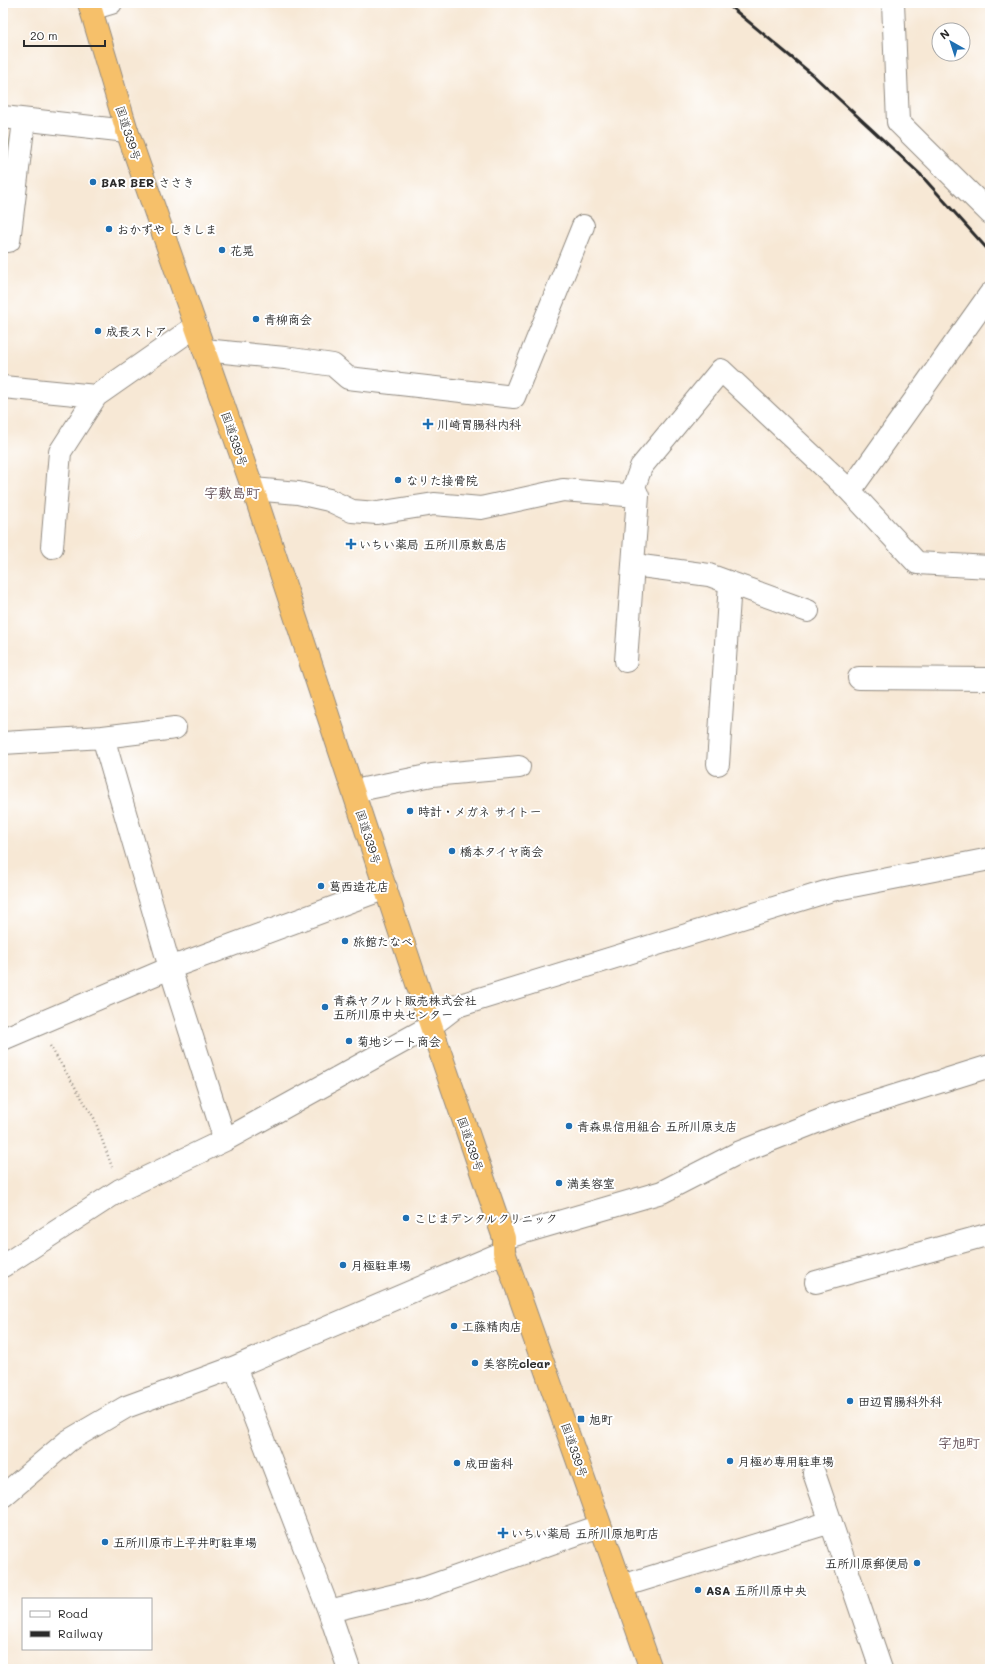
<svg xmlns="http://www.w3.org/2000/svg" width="993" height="1672" font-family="Mali,'Klee One',sans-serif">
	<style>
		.green { fill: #aac369; stroke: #6a774a }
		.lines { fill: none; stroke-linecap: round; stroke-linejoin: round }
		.minor-casing { stroke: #918a80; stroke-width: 24 }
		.highway-casing { stroke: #918a80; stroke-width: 24 }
		.path { stroke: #918a80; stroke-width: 2.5; stroke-dasharray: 1 3; stroke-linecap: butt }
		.minor { stroke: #fff; stroke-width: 22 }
		.highway { stroke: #f6c06b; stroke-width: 22 }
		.rail { stroke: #2b2b2b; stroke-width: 3 }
		.poi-dot { fill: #1f6fb2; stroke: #fff; stroke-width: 1.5 }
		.labels { text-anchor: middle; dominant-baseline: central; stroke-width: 4; stroke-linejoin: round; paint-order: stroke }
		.street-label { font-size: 12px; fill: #2b2b2b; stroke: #fff }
		.poi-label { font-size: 12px; font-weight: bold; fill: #2b2b2b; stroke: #fff; text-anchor: start }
		.quarter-label { font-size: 14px; font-weight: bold; fill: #655058; stroke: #fff }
	</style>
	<rect width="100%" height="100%" fill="#fff"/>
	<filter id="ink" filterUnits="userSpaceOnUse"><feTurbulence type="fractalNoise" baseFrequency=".025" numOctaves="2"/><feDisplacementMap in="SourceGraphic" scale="8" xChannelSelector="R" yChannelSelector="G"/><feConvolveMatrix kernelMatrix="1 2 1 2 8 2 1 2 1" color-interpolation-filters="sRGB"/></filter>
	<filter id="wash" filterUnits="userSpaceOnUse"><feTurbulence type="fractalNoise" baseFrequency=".012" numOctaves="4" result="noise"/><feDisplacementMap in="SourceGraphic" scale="16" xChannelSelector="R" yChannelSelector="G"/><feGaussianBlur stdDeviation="0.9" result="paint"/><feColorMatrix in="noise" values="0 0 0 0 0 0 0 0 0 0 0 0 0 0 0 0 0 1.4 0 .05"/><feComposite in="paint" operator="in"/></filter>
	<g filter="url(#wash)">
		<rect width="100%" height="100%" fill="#f7e8d5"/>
		<path class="green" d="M3 130 10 140 7 173 3 172Z"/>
	</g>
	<g filter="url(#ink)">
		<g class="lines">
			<defs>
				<path id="minor" d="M893 3 898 122 990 213
					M91 9 111 3
					M3 117 127 131
					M3 241H9L24 121
					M204 350 285 358 333 365 348 378 514 397 583 226
					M3 387 96 396
					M253 489 298 493 329 500 352 511 377 513 434 504 481 508 563 490 638 496 634 487 641 467 721 370 850 491 917 563 990 567
					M850 491 990 294
					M52 547 60 452 96 396 196 326
					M634 565 709 575 808 611
					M626 661 638 496
					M859 678 990 679
					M103 737 175 728
					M3 743 103 737 170 968 386 888
					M718 764 730 583
					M354 791 432 775 519 767
					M3 1039 170 968 225 1140
					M504 1238 662 1192 738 1153 834 1115 990 1066
					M3 1266 120 1190 225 1140 431 1026 457 1006 832 890 990 859
					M816 1282 990 1234
					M235 1367 329 1611 349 1669
					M814 1473 881 1669
					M3 1496 68 1441 126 1407 235 1367 504 1252
					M622 1586 831 1522
					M329 1611 425 1588 600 1526"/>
				<path id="highway" d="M89 3 127 131 253 489 431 1026 504 1238V1252L651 1669"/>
			</defs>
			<use href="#minor" class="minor-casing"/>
			<use href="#highway" class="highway-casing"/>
			<path class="path" d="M50 1046 94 1118 112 1167"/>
			<use href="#minor" class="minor"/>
			<use href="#highway" class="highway"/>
			<path class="rail" d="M726 3 814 76 920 174 990 252"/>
		</g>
	</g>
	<g class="poi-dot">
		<circle cx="93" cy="182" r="4"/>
		<circle cx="109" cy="229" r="4"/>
		<circle cx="222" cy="250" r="4"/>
		<circle cx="256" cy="319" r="4"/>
		<circle cx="98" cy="331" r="4"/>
		<path d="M426 418h4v4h4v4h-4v4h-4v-4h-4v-4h4z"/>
		<circle cx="398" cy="480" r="4"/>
		<path d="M349 538h4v4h4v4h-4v4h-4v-4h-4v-4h4z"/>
		<circle cx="410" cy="811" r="4"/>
		<circle cx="452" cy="851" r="4"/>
		<circle cx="321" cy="886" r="4"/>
		<circle cx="345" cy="941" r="4"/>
		<circle cx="325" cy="1007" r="4"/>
		<circle cx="349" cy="1041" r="4"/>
		<circle cx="569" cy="1126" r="4"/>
		<circle cx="559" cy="1183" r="4"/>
		<circle cx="406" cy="1218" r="4"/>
		<circle cx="343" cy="1265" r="4"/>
		<circle cx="454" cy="1326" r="4"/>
		<circle cx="475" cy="1363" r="4"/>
		<circle cx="850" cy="1401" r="4"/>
		<rect x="577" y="1415" width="8" height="8" rx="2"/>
		<circle cx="730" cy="1461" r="4"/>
		<circle cx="457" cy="1463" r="4"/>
		<path d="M501 1527h4v4h4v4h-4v4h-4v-4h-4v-4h4z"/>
		<circle cx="105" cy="1542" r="4"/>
		<circle cx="917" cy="1563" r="4"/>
		<circle cx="698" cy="1590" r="4"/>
	</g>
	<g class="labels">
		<g class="street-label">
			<text transform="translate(129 133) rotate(72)">国道339号</text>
			<text transform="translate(235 439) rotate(71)">国道339号</text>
			<text transform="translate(369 837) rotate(72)">国道339号</text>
			<text transform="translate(471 1144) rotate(71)">国道339号</text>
			<text transform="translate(575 1450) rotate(71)">国道339号</text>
		</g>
		<g class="poi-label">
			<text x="101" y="182">BAR BER ささき</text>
			<text x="117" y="229">おかずや しきしま</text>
			<text x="230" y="250">花晃</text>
			<text x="264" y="319">青柳商会</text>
			<text x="106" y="331">成長ストア</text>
			<text x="437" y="424">川崎胃腸科内科</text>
			<text x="406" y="480">なりた接骨院</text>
			<text x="359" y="544">いちい薬局 五所川原敷島店</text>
			<text x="418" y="811">時計・メガネ サイトー</text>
			<text x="460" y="851">橋本タイヤ商会</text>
			<text x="329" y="886">葛西造花店</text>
			<text x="353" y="941">旅館たなべ</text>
			<text x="333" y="1000">青森ヤクルト販売株式会社<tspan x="333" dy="14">五所川原中央センター</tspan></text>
			<text x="357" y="1041">菊地シート商会</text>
			<text x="577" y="1126">青森県信用組合 五所川原支店</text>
			<text x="567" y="1183">満美容室</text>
			<text x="414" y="1218">こじまデンタルクリニック</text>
			<text x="351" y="1265">月極駐車場</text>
			<text x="462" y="1326">工藤精肉店</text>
			<text x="483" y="1363">美容院clear</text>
			<text x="858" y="1401">田辺胃腸科外科</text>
			<text x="589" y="1419">旭町</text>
			<text x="738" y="1461">月極め専用駐車場</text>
			<text x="465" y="1463">成田歯科</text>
			<text x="511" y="1533">いちい薬局 五所川原旭町店</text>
			<text x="113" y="1542">五所川原市上平井町駐車場</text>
			<text x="909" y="1563" text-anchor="end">五所川原郵便局</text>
			<text x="706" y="1590">ASA 五所川原中央</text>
		</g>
		<g class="quarter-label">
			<text x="232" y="492">字敷島町</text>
			<text x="959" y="1442">字旭町</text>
		</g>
	</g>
	<rect width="993" height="1672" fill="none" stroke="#fff" stroke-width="16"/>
	<rect x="22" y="1598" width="130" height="52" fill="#ffffff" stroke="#aaaaaa"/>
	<rect x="30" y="1611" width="20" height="6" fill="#ffffff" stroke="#aaaaaa"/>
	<text x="58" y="1618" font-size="12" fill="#2b2b2b">Road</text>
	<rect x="30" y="1631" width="20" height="6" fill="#2b2b2b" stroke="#aaaaaa"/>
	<text x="58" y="1638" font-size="12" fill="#2b2b2b">Railway</text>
	<g transform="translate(951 42) rotate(321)"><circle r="19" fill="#ffffff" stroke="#aaaaaa"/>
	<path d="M0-3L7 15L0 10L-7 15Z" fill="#1f6fb2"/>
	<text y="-6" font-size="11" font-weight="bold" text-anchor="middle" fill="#2b2b2b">N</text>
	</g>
	<path d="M24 40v6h81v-6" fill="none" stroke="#2b2b2b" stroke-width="2"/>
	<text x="30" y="40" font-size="12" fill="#2b2b2b" stroke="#ffffff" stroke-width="3" paint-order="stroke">20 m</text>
</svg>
